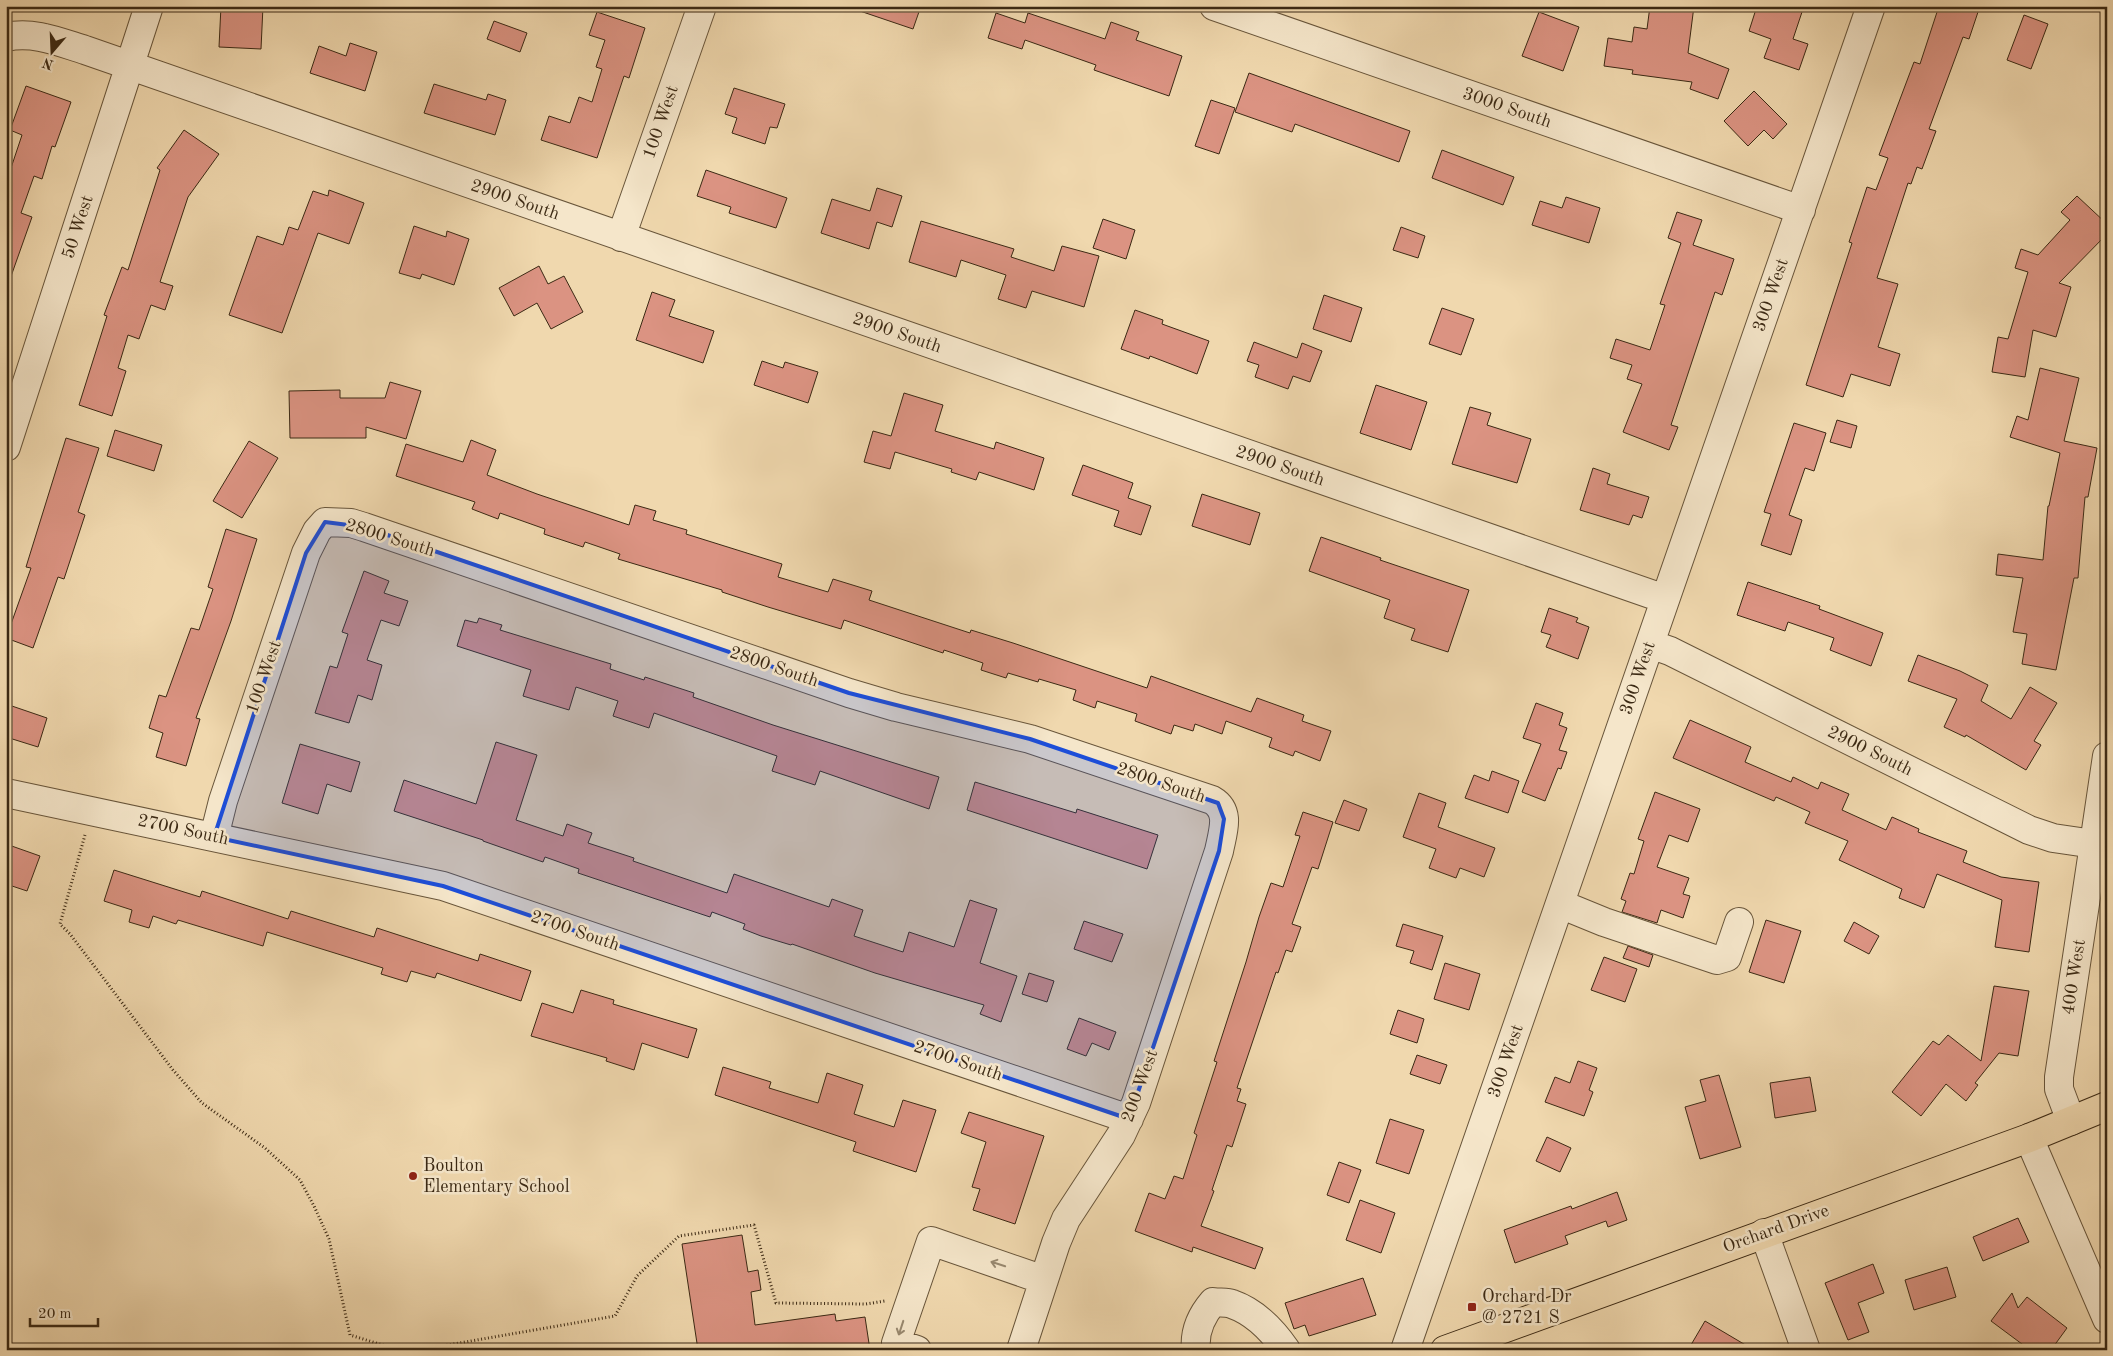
<svg xmlns="http://www.w3.org/2000/svg" width="2113" height="1356" font-family="'Old Standard TT',serif">
	<style>
		.building { fill: #db9382; stroke: #3b2914 }
		.lines { fill: none; stroke-linecap: round; stroke-linejoin: round }
		.minor-casing { stroke: #68553a; stroke-width: 30 }
		.major-casing { stroke: #3b2914; stroke-width: 30 }
		.path { stroke: #3b2914; stroke-width: 3; stroke-dasharray: 1 2.5; stroke-linecap: butt }
		.minor { stroke: #f5e6ca; stroke-width: 28 }
		.major { stroke: #f0d8ae; stroke-width: 28 }
		.oneway { stroke: #98886f }
		.marked { fill: #1d4ed8; fill-opacity: 0.2; stroke: #1d4ed8; stroke-width: 4; stroke-linejoin: round }
		.poi-dot { fill: #8f2418; stroke: #f5e6ca; stroke-width: 2 }
		.labels { text-anchor: middle; dominant-baseline: central; stroke-width: 5; stroke-linejoin: round; paint-order: stroke }
		.street-label { font-size: 18px; fill: #3b2914; stroke: #f5e6ca }
		.poi-label { font-size: 18px; fill: #3b2914; stroke: #f5e6ca; text-anchor: start }
	</style>
	<rect width="100%" height="100%" fill="#f0d8ae"/>
	<filter id="stains"><feTurbulence type="fractalNoise" baseFrequency=".004" numOctaves="4"/><feColorMatrix values="0 0 0 0 .2 0 0 0 0 .09 0 0 0 0 .02 0 0 0 .5 -.17"/></filter>
	<radialGradient id="worn" r=".72"><stop offset=".6" stop-color="#630" stop-opacity="0"/><stop offset="1" stop-color="#630" stop-opacity=".3"/></radialGradient>
	<path class="building" d="M221 6H263L261 49 219 47Z
		M854 6H921L913 29 854 9Z
		M1650 6H1694L1688 53 1729 69 1718 99 1690 89 1692 82 1632 74 1633 70 1604 66 1608 38 1632 42 1634 27 1647 29Z
		M1757 6H1804L1793 39 1808 44 1799 70 1764 58 1771 39 1749 31Z
		M1939 6H1980L1969 39 1963 37 1929 129 1936 131 1922 169 1917 167 1911 184 1908 183 1877 278 1898 284 1878 347 1900 354 1890 386 1851 374 1843 397 1806 385 1852 243 1849 242 1867 187 1876 190 1888 158 1879 155 1914 62 1920 64Z
		M597 12 645 28 629 78 624 76 597 158 541 140 549 116 570 123 579 97 592 102 602 69 596 67 605 40 589 35Z
		M1539 12 1579 27 1563 71 1522 56Z
		M996 13 1025 23 1028 13 1105 39 1111 22 1139 32 1136 40 1182 56 1169 96 1094 70 1096 65 1025 40 1022 49 988 38Z
		M2024 15 2048 24 2031 69 2007 60Z
		M494 21 527 33 520 52 487 39Z
		M350 43 377 52 365 91 310 73 319 46 346 56Z
		M1249 73 1410 131 1399 162 1295 124 1292 132 1235 112Z
		M434 84 486 100 488 94 506 100 495 135 424 113Z
		M26 86 71 102 55 147 52 146 42 179 34 176 21 213 32 217 9 282 6 281V183L22 135 10 130Z
		M734 88 785 104 777 128 770 127 765 144 732 133 737 118 725 114Z
		M1754 91 1787 124 1773 139 1764 130 1748 146 1724 121Z
		M1211 100 1235 108 1219 154 1195 146Z
		M184 130 219 154 188 197 160 282 173 286 165 310 151 305 139 339 128 335 118 368 126 371 112 416 79 405 107 316 104 315 122 267 128 270 160 170 157 168Z
		M1442 150 1514 177 1503 205 1432 178Z
		M706 170 787 198 776 228 729 213 731 207 697 196Z
		M877 188 902 196 892 227 877 222 869 249 821 233 832 199 870 211Z
		M329 190 364 203 349 244 318 233 282 333 229 315 257 236 283 245 289 227 298 230 313 191 328 196Z
		M2077 196 2107 224V234L2059 283 2071 287 2056 337 2033 330 2025 377 1992 372 1998 337 2008 339 2028 272 2015 268 2021 249 2038 255 2070 220 2061 212Z
		M1566 197 1600 208 1589 243 1532 225 1540 201 1562 208Z
		M1677 212 1702 220 1693 245 1734 259 1722 295 1715 292 1671 425 1678 427 1669 450 1623 432 1642 384 1627 379 1632 365 1610 358 1616 339 1650 350 1665 305 1660 304 1681 243 1668 238Z
		M1103 219 1135 230 1126 259 1093 248Z
		M921 221 1014 249 1011 257 1054 271 1062 246 1099 256 1084 307 1032 291 1026 308 998 299 1006 275 961 260 956 277 909 262Z
		M414 226 446 237 447 231 469 239 454 285 422 274 420 279 399 273Z
		M1401 227 1425 236 1418 258 1393 250Z
		M539 266 548 284 564 276 583 312 551 329 537 303 514 316 499 288Z
		M652 292 675 300 669 316 714 331 703 363 636 340Z
		M1324 295 1362 308 1351 342 1313 329Z
		M1442 308 1474 319 1461 355 1429 344Z
		M1135 310 1163 320 1162 324 1209 341 1197 374 1150 356 1149 359 1121 349Z
		M1254 342 1297 358 1302 343 1322 351 1310 382 1293 376 1288 389 1255 377 1259 365 1247 361Z
		M762 361 783 368 785 362 818 372 808 403 754 385Z
		M2040 368 2079 378 2064 441 2097 448 2088 497H2085L2078 578H2074L2056 670 2022 664 2027 634 2013 632 2023 578 1996 575 1998 554 2043 560 2048 506H2049L2060 453 2010 437 2017 416 2028 420Z
		M390 382 421 391 406 439 366 427V438H290L289 391 340 390V398H385Z
		M1376 385 1427 402 1411 450 1360 433Z
		M904 393 943 405 935 431 994 449 996 442 1044 458 1034 490 979 472 976 480 951 472 952 469 895 452 890 469 864 462 873 431 891 436Z
		M1470 407 1491 413 1487 425 1531 439 1517 483 1452 464Z
		M1837 420 1857 426 1851 448 1830 442Z
		M1794 423 1826 433 1814 471 1805 468 1789 515 1802 520 1791 555 1761 545 1771 514 1764 512Z
		M115 430 162 445 154 471 107 456Z
		M66 438 99 448 78 512 85 515 64 579 58 577 33 648 6 638 31 568 26 567Z
		M471 440 496 450 487 475 537 494 629 525 635 505 656 511 653 520 687 530 686 534 782 564 778 577 828 592 833 579 872 591 869 600 970 633 971 630 1013 643 1147 688 1151 676 1251 712 1257 698 1304 715 1302 721 1331 731 1320 761 1295 751 1293 756 1269 747 1272 738 1226 721 1222 734 1195 724 1193 731 1174 725 1171 734 1135 721 1137 714 1097 701 1095 708 1073 700 1076 690 1039 679 1038 682 1008 673 1006 678 981 670 983 663 944 650 943 653 844 620 841 629 768 607 722 592V590L618 559 620 554 585 542 583 547 544 534 545 529 500 513 498 519 472 509 475 502 396 476 406 444 463 462Z
		M249 441 278 458 242 518 213 501Z
		M1083 465 1133 483 1128 498 1151 506 1141 535 1114 526 1119 511 1072 495Z
		M1593 468 1610 474 1607 484 1649 497 1642 518 1633 515 1629 525 1580 510Z
		M1202 494 1260 513 1250 545 1192 526Z
		M226 529 257 539 231 621 196 718 200 719 186 766 156 757 163 733 149 728 159 695 166 697 191 628 199 630 213 589 208 587Z
		M1321 537 1381 558 1380 560 1469 590 1448 652 1411 640 1415 629 1384 618 1390 600 1309 571Z
		M364 571 389 581 384 593 408 601 399 626 381 620 367 660 382 665 372 700 358 695 349 723 315 713 330 666 337 668 348 634 342 632Z
		M1748 582 1820 606 1819 609 1883 633 1871 666 1830 650 1834 638 1788 622 1785 631 1737 615Z
		M1549 608 1578 618 1576 622 1589 627 1578 659 1546 647 1551 635 1541 632Z
		M479 618 502 625 500 630 611 664 610 669 644 680 645 677 694 693 693 697 773 725 939 777 929 809 820 771 815 785 772 771 777 756 654 713 649 728 613 716 618 701 576 687 569 710 523 696 531 670 457 646 465 620 477 623Z
		M1918 655 1960 671 1988 685 1981 701 2011 719 2030 687 2057 703 2034 741 2041 745 2026 770 1966 735 1965 737 1944 727 1957 699 1908 681Z
		M1536 703 1563 713 1559 725 1567 728 1559 750 1567 752 1561 769 1558 768 1545 801 1522 792 1541 744 1523 738Z
		M6 704 47 718 38 747 6 737Z
		M1690 720 1751 747 1745 762 1791 782 1793 777 1818 789 1821 782 1849 794 1842 810 1886 830 1892 817 1919 829 1918 832 1967 851 1963 862 2001 877 2039 882 2029 952 1995 947 2002 900 1937 874 1924 908 1899 898 1902 889 1839 860 1848 841 1805 823 1810 812 1776 797 1774 801 1673 758Z
		M496 742 537 755 516 820 563 836 567 824 592 833 588 843 634 858 633 861 727 893 734 874 829 907 832 899 863 910 854 936 903 952 909 932 954 947 970 900 997 909 980 963 1017 976 1001 1022 980 1014 984 1005 875 973 792 944 791 945 761 936 743 929 745 924 712 912 710 917 578 873 579 869 545 857 543 862 483 841V840L394 811 404 780 476 804Z
		M300 744 360 762 351 792 327 784 318 814 282 803Z
		M1492 771 1519 781 1508 813 1465 798 1474 775 1489 781Z
		M975 782 1076 813 1077 809 1158 835 1147 869 967 810Z
		M1655 792 1700 809 1688 842 1669 835 1657 867 1689 878 1683 894 1690 896 1683 918 1661 910 1657 923 1622 912 1626 901 1621 899 1630 873 1634 874 1644 841 1638 839Z
		M1419 793 1446 803 1438 827 1495 848 1484 877 1460 868 1456 878 1429 868 1436 849 1403 837Z
		M1344 800 1367 809 1359 831 1335 823Z
		M1303 812 1333 822 1318 869 1312 867 1292 924 1301 927 1292 952 1286 950 1278 973 1276 972 1237 1088 1241 1089 1237 1101 1246 1104 1232 1147 1227 1145 1212 1190 1214 1191 1201 1226 1263 1248 1255 1269 1193 1247 1192 1252 1135 1231 1149 1193 1165 1199 1174 1176 1183 1179 1197 1135 1194 1133 1217 1062 1214 1061 1246 962 1259 917 1271 883 1283 887 1300 836 1295 835Z
		M6 844 40 856 27 891 6 884Z
		M114 870 200 897 202 891 288 919 291 911 374 937 377 928 478 961 480 954 531 971 521 1001 437 973 435 978 411 971 407 982 381 974 383 968 267 932 263 946 178 920 176 924 153 916 149 928 129 922 132 910 104 901Z
		M1766 920 1801 931 1784 983 1749 972Z
		M1084 921 1123 934 1112 962 1074 949Z
		M1854 922 1879 936 1869 954 1844 941Z
		M1403 924 1443 936 1432 970 1410 963 1414 951 1396 946Z
		M1628 946 1653 955 1649 967 1623 958Z
		M1604 957 1637 969 1625 1002 1591 990Z
		M1445 963 1480 974 1469 1010 1434 999Z
		M1029 973 1054 981 1047 1002 1022 994Z
		M1994 986 2029 991 2018 1056 1999 1053 1975 1083 1978 1085 1966 1101 1946 1084 1921 1116 1892 1092 1933 1041 1939 1045 1948 1035 1981 1061Z
		M581 990 614 1000 613 1004 697 1029 688 1058 642 1043 634 1070 606 1061 607 1058 531 1036 542 1003 573 1013Z
		M1398 1010 1424 1019 1417 1043 1390 1034Z
		M1079 1018 1116 1032 1109 1050 1092 1043 1086 1056 1067 1049Z
		M1417 1055 1447 1065 1440 1084 1410 1074Z
		M1578 1061 1597 1068 1589 1090 1593 1092 1584 1116 1545 1102 1555 1077 1570 1083Z
		M723 1067 771 1082 769 1088 818 1103 827 1073 863 1085 854 1114 894 1127 903 1100 936 1110 916 1172 853 1151 856 1142 715 1095Z
		M1719 1075 1741 1147 1700 1159 1685 1107 1706 1101 1700 1080Z
		M1810 1077 1816 1111 1775 1118 1770 1083Z
		M969 1112 1044 1136 1015 1224 973 1210 980 1189 972 1187 986 1142 961 1133Z
		M1390 1119 1424 1130 1409 1174 1376 1163Z
		M1547 1137 1571 1148 1560 1172 1536 1161Z
		M1339 1162 1361 1170 1349 1203 1327 1195Z
		M1617 1192 1627 1220 1608 1227 1606 1221 1565 1236 1568 1244 1515 1263 1504 1230 1571 1206 1572 1209Z
		M1360 1200 1395 1213 1381 1253 1346 1240Z
		M2018 1218 2029 1242 1983 1261 1973 1237Z
		M742 1235 748 1272 758 1270 761 1290 751 1292 755 1325 835 1314 836 1321 865 1317 870 1350H698L682 1244Z
		M1873 1264 1884 1293 1858 1303 1869 1332 1848 1340 1825 1283Z
		M1947 1267 1956 1297 1914 1310 1905 1280Z
		M1363 1278 1376 1315 1309 1336 1305 1325 1294 1329 1285 1303Z
		M2012 1293 2018 1308 2027 1297 2067 1328 2051 1350H2030L1991 1321Z
		M1705 1321 1754 1350H1688Z"/>
	<g class="lines">
		<defs>
			<path id="minor" d="M1214 6 1801 210
				M6 37C34 31 59 42 85 50L1665 599
				M621 237 702 6
				M6 447 149 6
				M1650 644 1670 651 2029 830 2053 838 2094 844 2107 756
				M6 793 443 886 1129 1119
				M214 837 223 801 306 553 317 531 325 522 351 523 364 527 849 693 896 707 1030 739 1212 800C1231 811 1223 831 1219 851L1136 1103 1121 1135 1066 1219 1056 1243 1021 1350
				M1560 904 1604 922 1717 960 1727 957 1739 922
				M2071 1121 2059 1089V1077L2094 844 2107 839
				M2029 1138 2107 1319
				M1764 1233 1806 1350
				M917 1350 896 1343 931 1241 1044 1280
				M1196 1350C1194 1332 1201 1316 1213 1302 1219 1303 1227 1302 1232 1304 1255 1312 1273 1331 1286 1350
				M1405 1350 1871 6"/>
			<path id="major" d="M1445 1350 2029 1138 2107 1106"/>
		</defs>
		<use href="#minor" class="minor-casing"/>
		<use href="#major" class="major-casing"/>
		<path class="path" d="M85 835 60 924 70 934 173 1070 202 1103 265 1148 300 1180 314 1206 329 1239 350 1335 399 1350
			M419 1350 615 1316 637 1276 679 1236 754 1225 776 1303 866 1304 885 1301"/>
		<use href="#minor" class="minor"/>
		<use href="#major" class="major"/>
	</g>
	<defs><path id="oneway-shaft" d="M-6 0H5M1.5-3L5.5 0L1.5 3" fill="none" stroke-width="1.6" stroke-linecap="round" stroke-linejoin="round" transform="scale(1.25)"/></defs>
	<g class="oneway">
		<use href="#oneway-shaft" transform="translate(998 1264) rotate(-162)"/>
		<use href="#oneway-shaft" transform="translate(901 1328) rotate(108)"/>
	</g>
	<path class="marked" d="M325 522 364 527 849 693 1030 739 1218 803 1224 819 1219 851 1129 1119 443 886 214 837 306 553Z"/>
	<g class="poi-dot">
		<circle cx="413" cy="1176" r="5"/>
		<rect x="1467" y="1302" width="10" height="10" rx="2.5"/>
	</g>
	<g class="labels">
		<g class="street-label">
			<text transform="translate(1507 108) rotate(19)">3000 South</text>
			<text transform="translate(661 122) rotate(-71)">100 West</text>
			<text transform="translate(515 200) rotate(19)">2900 South</text>
			<text transform="translate(78 227) rotate(-72)">50 West</text>
			<text transform="translate(1771 295) rotate(-71)">300 West</text>
			<text transform="translate(897 333) rotate(19)">2900 South</text>
			<text transform="translate(1280 466) rotate(19)">2900 South</text>
			<text transform="translate(390 538) rotate(17)">2800 South</text>
			<text transform="translate(774 667) rotate(19)">2800 South</text>
			<text transform="translate(264 677) rotate(-71)">100 West</text>
			<text transform="translate(1638 678) rotate(-71)">300 West</text>
			<text transform="translate(1870 751) rotate(26)">2900 South</text>
			<text transform="translate(1161 783) rotate(19)">2800 South</text>
			<text transform="translate(183 830) rotate(12)">2700 South</text>
			<text transform="translate(575 931) rotate(19)">2700 South</text>
			<text transform="translate(2074 977) rotate(-81)">400 West</text>
			<text transform="translate(958 1061) rotate(19)">2700 South</text>
			<text transform="translate(1506 1061) rotate(-71)">300 West</text>
			<text transform="translate(1140 1086) rotate(-70)">200 West</text>
			<text transform="translate(1776 1229) rotate(-20)">Orchard Drive</text>
		</g>
		<g class="poi-label">
			<text x="423" y="1166">Boulton<tspan x="423" dy="21">Elementary School</tspan></text>
			<text x="1482" y="1297">Orchard Dr<tspan x="1482" dy="21">@ 2721 S</tspan></text>
		</g>
	</g>
	<rect width="2113" height="1356" fill="none" stroke="#f0d8ae" stroke-width="25"/>
	<rect x="8" y="8" width="2098" height="1341" fill="none" stroke="#3b2914" stroke-width="2.5"/>
	<rect x="12" y="12" width="2088" height="1331" fill="none" stroke="#3b2914"/>
	<g transform="translate(52 52) rotate(199)" stroke="#f5e6ca" stroke-width="4" paint-order="stroke">
	<path d="M0-4L9 19L0 12L-9 19Z" fill="#3b2914"/>
	<text y="-8" font-size="14" font-weight="bold" text-anchor="middle" fill="#3b2914">N</text>
	</g>
	<path d="M30 1318v8h68v-8" fill="none" stroke="#3b2914" stroke-width="2.5"/>
	<text x="38" y="1318" font-size="15" fill="#3b2914" stroke="#f5e6ca" stroke-width="4" paint-order="stroke">20 m</text>
	<rect width="100%" height="100%" filter="url(#stains)"/>
	<rect width="100%" height="100%" fill="url(#worn)"/>
</svg>
